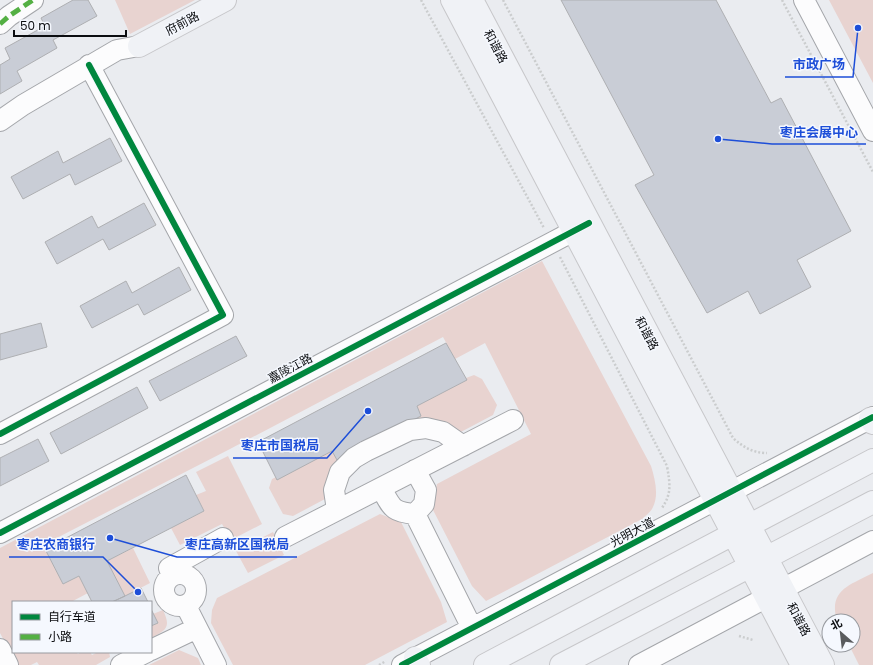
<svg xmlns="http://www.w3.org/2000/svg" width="873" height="665" font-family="Poppins,'Noto Sans SC',sans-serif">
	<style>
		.green { fill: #e8d3d0 }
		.building { fill: #c9cdd6; stroke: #aeafb2 }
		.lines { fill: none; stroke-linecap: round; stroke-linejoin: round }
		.minor-casing { stroke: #a4a6aa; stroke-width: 22 }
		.major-casing { stroke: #c7c7ca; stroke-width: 24 }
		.path { stroke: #cbcdce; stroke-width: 2.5; stroke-dasharray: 2 2; stroke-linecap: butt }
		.minor { stroke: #fcfcfd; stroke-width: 20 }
		.major { stroke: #f0f2f6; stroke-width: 22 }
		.quiet { stroke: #54b044; stroke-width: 5; stroke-dasharray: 10 5; stroke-linecap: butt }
		.cycleway-casing { stroke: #f5f8fe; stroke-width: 8 }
		.cycleway { stroke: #00873e; stroke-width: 6 }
		.labels { text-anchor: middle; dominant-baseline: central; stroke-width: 3; stroke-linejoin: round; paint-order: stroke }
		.street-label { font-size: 12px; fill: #0b0d10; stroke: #f5f8fe }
		.leader { fill: none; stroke: #1d4ed8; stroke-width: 1.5 }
		.callout-dot { fill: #1d4ed8; stroke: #f5f8fe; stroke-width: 1.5 }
		.callout-label { font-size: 13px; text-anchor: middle; font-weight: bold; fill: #1d4ed8; stroke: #f5f8fe; stroke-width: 3; stroke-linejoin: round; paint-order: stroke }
	</style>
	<rect width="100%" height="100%" fill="#eaecf0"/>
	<path class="green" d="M115 0H195L130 34Z
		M829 0H873V83Z
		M542 261 651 466C655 479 659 495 653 507 651 512 645 516 642 519L486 601 472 586 431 506 437 484 531 434 485 343 455 359 443 337 230 449 43 545 63 584 79 576 88 593 71 602H13V652H76L78 654 81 652H90L92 655 98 652H109L110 657 96 665H39L37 662 31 665H17L0 633V548Z
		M474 375 482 379 497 405 493 415 459 433 410 421 421 416 417 406 466 380V378Z
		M332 451 346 455 325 499 293 516 283 514 269 488 272 479Z
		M228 456 262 524 231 540 222 524 180 545 171 528 204 511 196 495 206 491 196 472Z
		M380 514 401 522 441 602 447 622 365 665H233L211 623 212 610 217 598Z
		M273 532 284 555 248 573 236 551Z
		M133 548 150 583 125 596 107 561Z
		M873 573V665H859L849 645H853V621H837C828 590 850 585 873 573Z
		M163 610C171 627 167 630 151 638V626L158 623 153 614Z
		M179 650 198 658 201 665H149Z"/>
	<path class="building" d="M73 0H88L97 16 53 40 57 48 17 71 22 81 0 94V65L10 59 5 48 45 26 41 18Z
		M561 0H716L771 103 781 98 851 231 797 260 811 287 760 314 748 291 707 313 635 185 654 175Z
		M110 138 122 161 75 185 70 174 23 199 11 177 58 151 63 163Z
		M144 203 156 225 109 250 103 239 57 264 45 242 92 216 98 228Z
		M179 267 191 290 144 315 138 304 92 328 80 306 126 281 132 293Z
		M41 323 47 347 0 360V334Z
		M236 336 247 356 160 401 149 381Z
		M446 343 467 380 417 406 421 416 346 455 337 460 332 451 277 480 258 442Z
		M137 387 148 408 61 454 50 433Z
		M38 439 49 461 0 486V458Z
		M186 475 204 511 107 561 125 596 112 602H92L79 576 63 584 45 549Z
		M141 588 148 602H112L125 596Z
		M151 609 158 623 151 626Z"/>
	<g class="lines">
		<defs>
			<path id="minor" d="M804 0 873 131
				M0 24 9 16 33 0
				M0 121 23 105 117 50 139 46
				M0 434 223 315 89 65
				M381 488C392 507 391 512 415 514
				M337 510 334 490 340 472 354 458 366 451 410 430 426 428 443 432 463 446
				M415 514 472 628
				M415 514 424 504 426 490 415 470
				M0 533 587 224
				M285 537 513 420
				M164 590a16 16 0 1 1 32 0a16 16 0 1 1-32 0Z
				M172 576 169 568 223 538
				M186 606 216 665
				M0 649 8 665
				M151 650 197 628
				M121 665 147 652
				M402 665 873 417
				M639 665 873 541"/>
			<path id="major" d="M452 0 802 665
				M472 0 823 665
				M139 46 225 0
				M870 419 873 423
				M415 658 419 665
				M485 665 873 460
				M561 665 873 502"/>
		</defs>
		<use href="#minor" class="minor-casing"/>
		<use href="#major" class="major-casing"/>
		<path class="path" d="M421 0 544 228
			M503 0 733 438C743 447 753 453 767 453
			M782 0 873 172
			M560 257 667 466C670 484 672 493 662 508
			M739 636 753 640
			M379 665 386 661"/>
		<use href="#minor" class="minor"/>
		<use href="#major" class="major"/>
		<path class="quiet" d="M0 24 9 16 33 0"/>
		<defs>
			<path id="cycleway" d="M0 434 223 315 89 65
				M0 533 589 223
				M402 665 873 417"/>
		</defs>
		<use href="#cycleway" class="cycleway-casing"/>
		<use href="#cycleway" class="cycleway"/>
	</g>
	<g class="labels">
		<g class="street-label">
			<text transform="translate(182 23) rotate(-28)">府前路</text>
			<text transform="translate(496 46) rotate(62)">和谐路</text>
			<text transform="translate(647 333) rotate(62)">和谐路</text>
			<text transform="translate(290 368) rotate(-28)">嘉陵江路</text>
			<text transform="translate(632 532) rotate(-28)">光明大道</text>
			<text transform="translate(799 619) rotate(62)">和谐路</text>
		</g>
	</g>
	<path class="leader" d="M858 28L853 77H785M718 139L772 144H866M368 411L327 458H233M138 592L103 557H9M110 538L177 557H297"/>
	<g class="callout-dot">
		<circle cx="858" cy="28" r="4"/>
		<circle cx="718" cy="139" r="4"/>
		<circle cx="368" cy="411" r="4"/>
		<circle cx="138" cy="592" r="4"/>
		<circle cx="110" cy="538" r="4"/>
	</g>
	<g class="callout-label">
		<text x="819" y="69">市政广场</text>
		<text x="819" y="137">枣庄会展中心</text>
		<text x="280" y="450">枣庄市国税局</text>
		<text x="56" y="549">枣庄农商银行</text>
		<text x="237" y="549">枣庄高新区国税局</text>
	</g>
	<rect x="12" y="601" width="140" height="52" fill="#f5f8fe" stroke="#979a9f"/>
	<rect x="20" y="614" width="20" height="6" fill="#00873e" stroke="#979a9f"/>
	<text x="48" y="621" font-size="12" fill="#0b0d10">自行车道</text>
	<rect x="20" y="634" width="20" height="6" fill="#54b044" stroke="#979a9f"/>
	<text x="48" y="641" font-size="12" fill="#0b0d10">小路</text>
	<g transform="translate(841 633) rotate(332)"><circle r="19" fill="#f5f8fe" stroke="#979a9f"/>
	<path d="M0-3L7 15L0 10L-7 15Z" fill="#595b5e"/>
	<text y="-6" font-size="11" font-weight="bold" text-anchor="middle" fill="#0b0d10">北</text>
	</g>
	<path d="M14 30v6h112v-6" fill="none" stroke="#0b0d10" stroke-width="2"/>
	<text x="20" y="30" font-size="12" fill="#0b0d10" stroke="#f5f8fe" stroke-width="3" paint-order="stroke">50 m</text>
</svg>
